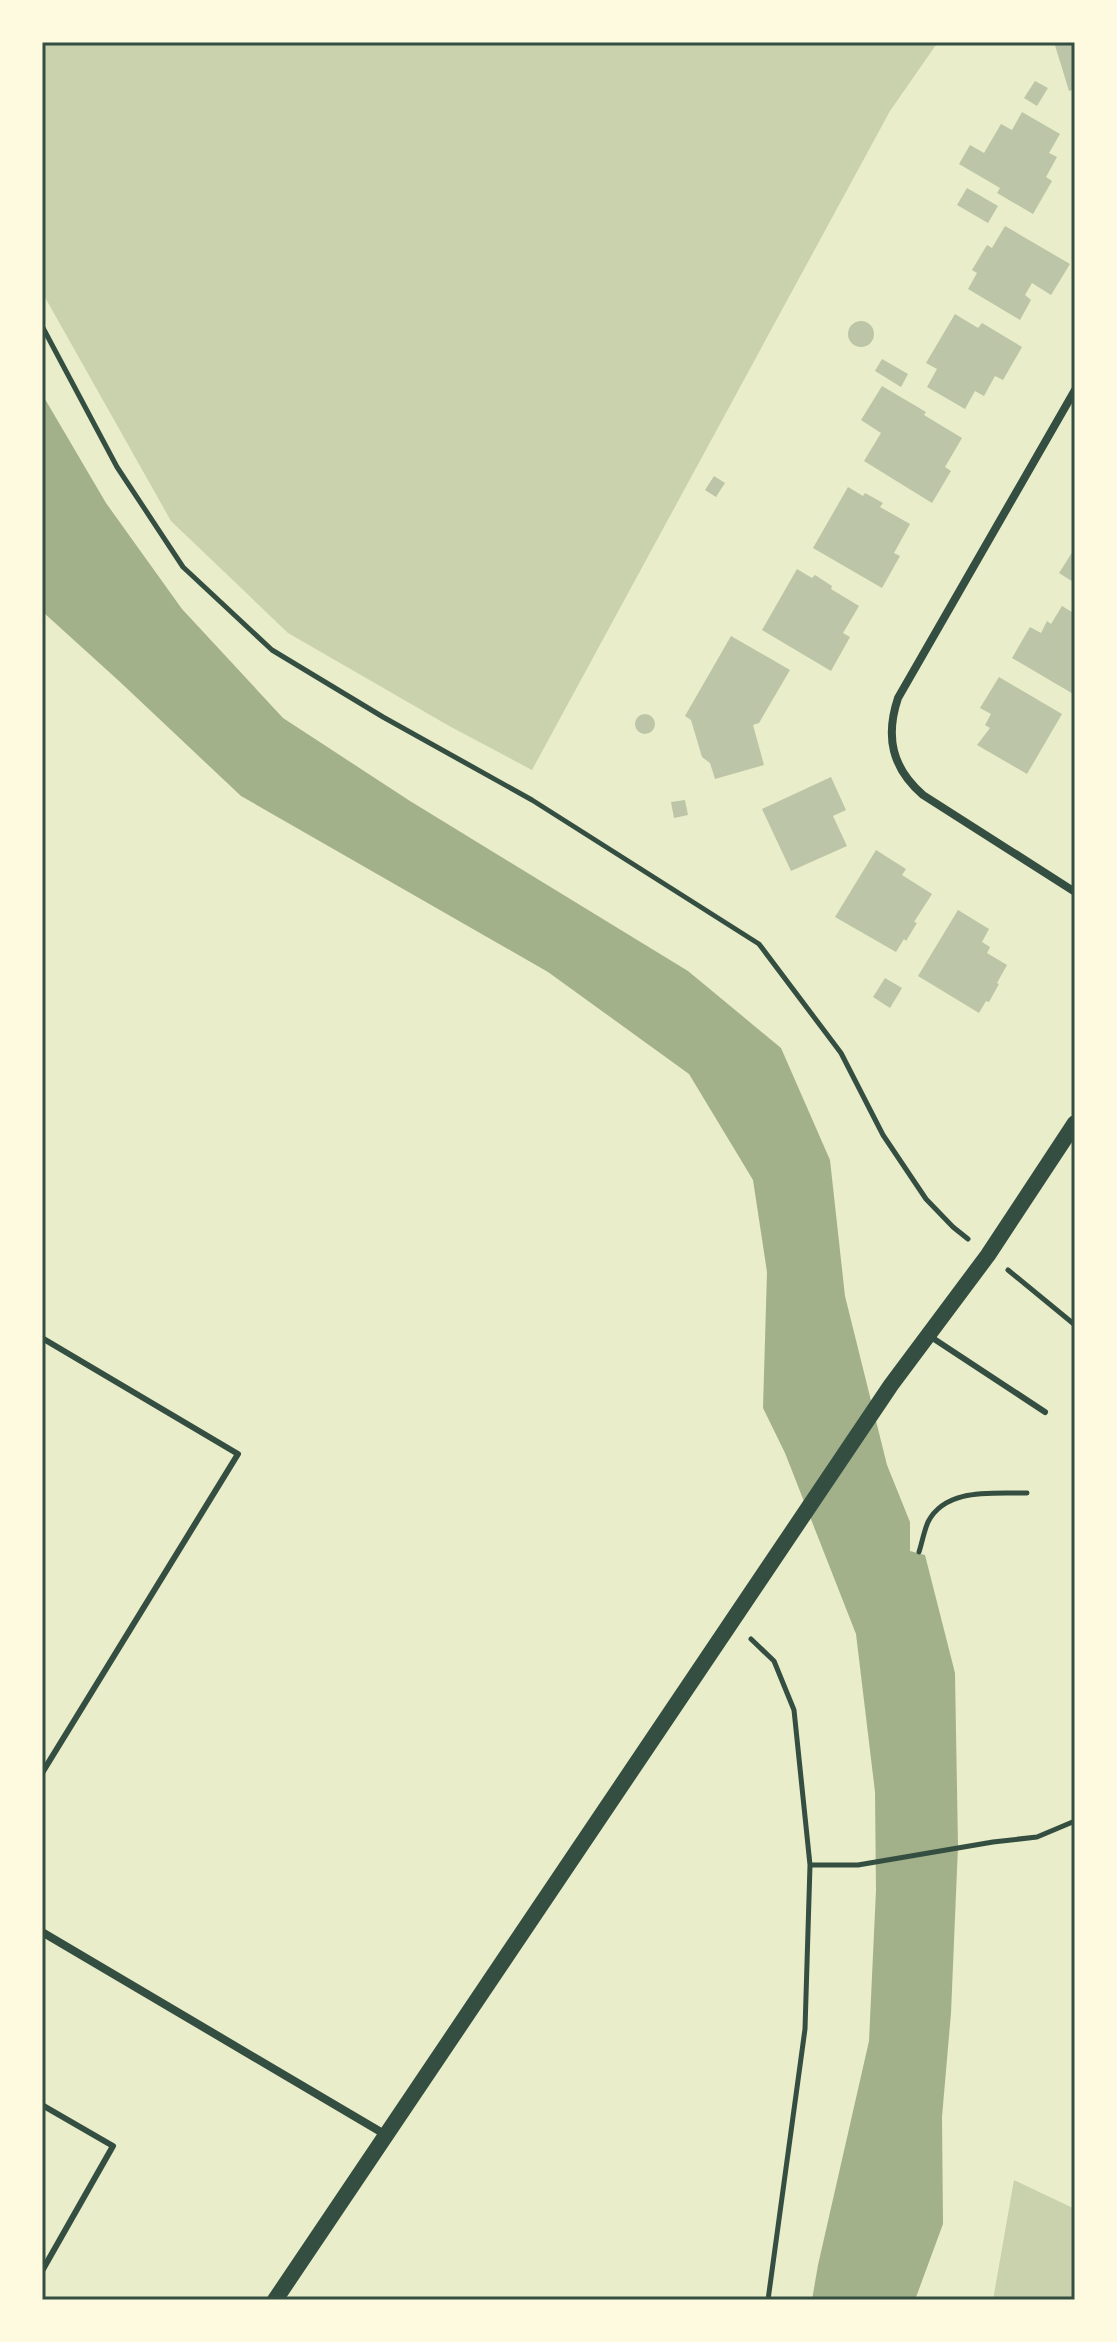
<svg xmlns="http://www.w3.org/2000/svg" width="1117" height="2342" font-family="Overpass,sans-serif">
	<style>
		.green { fill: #cad2ad }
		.water { fill: #a3b18a }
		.building { fill: #bcc5a7 }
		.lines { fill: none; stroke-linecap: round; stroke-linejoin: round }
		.path { stroke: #344e41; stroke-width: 5 }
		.service { stroke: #344e41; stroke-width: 6 }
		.minor { stroke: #344e41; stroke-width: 8 }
		.secondary { stroke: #344e41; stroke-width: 16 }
		.neatline { fill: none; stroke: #344e41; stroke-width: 3 }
	</style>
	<rect width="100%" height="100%" fill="#e9edc9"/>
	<path class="green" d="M42 42H938L890 111 532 770 451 727 288 633 171 521 42 292Z
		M1014 2180 1075 2209V2300H993Z"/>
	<path class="water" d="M42 394 106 503 182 609 283 718 410 801 688 971 781 1048 830 1160 845 1296 887 1465 910 1522V1551L925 1555 955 1673 958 1846 951 2013 942 2117 943 2224 915 2300H812L818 2265 869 2041 876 1890 875 1792 856 1634 785 1453 763 1408 767 1272 753 1180 689 1074 548 972 241 796 119 681 44 613 42 609Z"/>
	<path class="building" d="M1054 42H1075V89L1069 91Z
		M1035 81 1048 88 1037 106 1024 98Z
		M1022 112 1060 134 1049 153 1057 157 1046 177 1052 181 1033 214 997 193 1000 188 959 164 970 145 984 153 1001 124 1012 130Z
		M967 188 998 206 988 223 957 205Z
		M1005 226 1070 264 1051 295 1032 283 1025 295 1031 300 1020 320 968 289 977 273 972 270 987 245 992 248Z
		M955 314 978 328 982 323 1022 347 1003 380 995 376 984 396 975 391 965 409 927 387 937 369 926 363Z
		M848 334a13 13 0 1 1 26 0a13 13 0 1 1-26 0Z
		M882 359 908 374 901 387 875 371Z
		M882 386 926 412 924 415 962 438 945 467 951 471 932 503 864 461 881 433 861 420Z
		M714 476 725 483 716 497 705 490Z
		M848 487 863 496 865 493 883 503 880 507 910 524 894 553 900 556 882 588 813 548Z
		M1075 548V583L1059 573Z
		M797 569 812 578 815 575 832 586 831 589 859 606 843 633 850 637 831 671 762 630Z
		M1062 606 1075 614V695L1012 658 1030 627 1041 633 1047 621 1051 624Z
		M731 636 790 670 759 723 753 725 764 765 715 779 710 763 702 757 691 720 685 716Z
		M999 677 1062 714 1027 774 977 745 990 728 985 725 991 714 980 708Z
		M635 724a10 10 0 1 1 20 0a10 10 0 1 1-20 0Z
		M831 777 846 810 833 816 847 846 791 871 762 809Z
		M685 800 688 815 674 818 671 802Z
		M876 850 906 869 902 875 932 894 914 922 917 923 906 941 904 939 896 952 835 917Z
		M958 910 989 929 982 942 990 947 987 953 1007 965 997 983 999 984 989 1002 986 1001 979 1013 918 976Z
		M885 978 902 988 890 1008 873 997Z"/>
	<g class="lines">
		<path class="path" d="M42 326 117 467 183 567 272 650 383 717 532 800 759 944 841 1053 883 1135 926 1199 953 1227 968 1239
			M1008 1270 1075 1325
			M919 1552C922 1543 924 1531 928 1522 946 1487 994 1494 1027 1493
			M751 1639 774 1661 794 1710 810 1865 805 2029 768 2300
			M810 1865H858L993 1842 1037 1837 1075 1821"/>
		<path class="service" d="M931 1337 1045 1412
			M42 1338 238 1454 42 1773
			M42 2105 113 2146 42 2271"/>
		<path class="minor" d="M1075 390 898 698C885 737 892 768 923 795L1075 892
			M42 1932 386 2135"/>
		<path class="secondary" d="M275 2300 891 1385 988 1255 1075 1123"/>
	</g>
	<rect width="1117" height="2342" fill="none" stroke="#fefae0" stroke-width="88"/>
	<rect x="44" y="44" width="1029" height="2254" class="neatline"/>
</svg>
